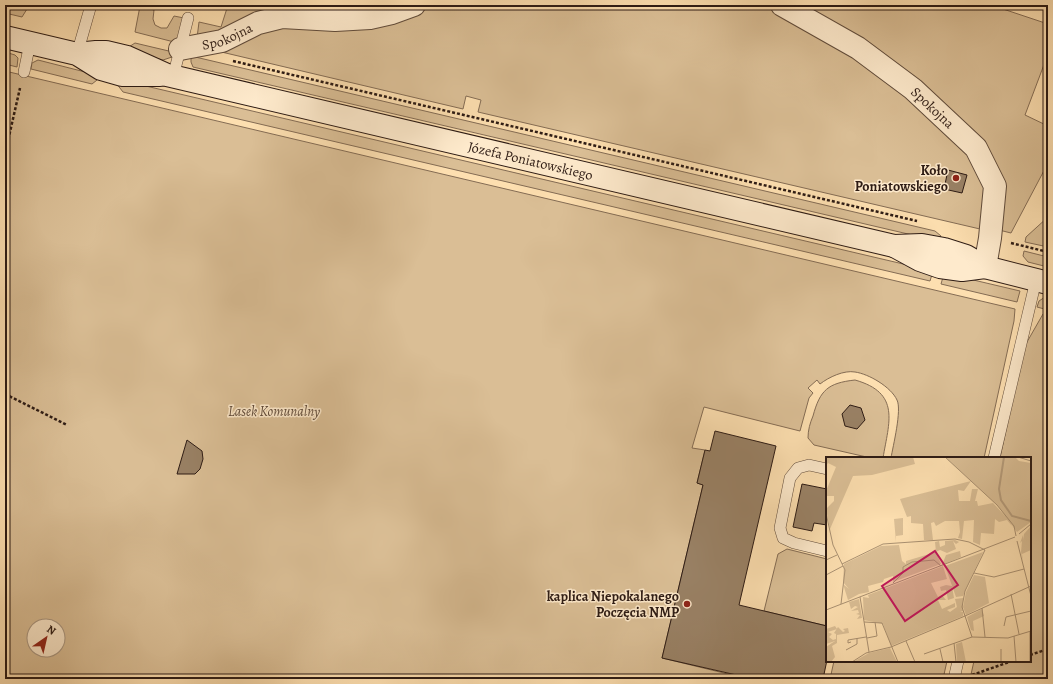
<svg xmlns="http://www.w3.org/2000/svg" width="1053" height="684" font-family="Alegreya,serif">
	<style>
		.green { fill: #dabe95; stroke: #846c54; fill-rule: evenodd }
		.building { fill: #998165; stroke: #2d1b14 }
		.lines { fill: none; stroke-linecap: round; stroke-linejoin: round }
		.lane-casing { stroke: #614c3b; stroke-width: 12 }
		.street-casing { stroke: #614c3b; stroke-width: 24 }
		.secondary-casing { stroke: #2d1b14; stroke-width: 24 }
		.path { stroke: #2d1b14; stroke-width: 2.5; stroke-dasharray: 3 2; stroke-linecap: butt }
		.lane { stroke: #feeacc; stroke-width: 11 }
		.street { stroke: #feeacc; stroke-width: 22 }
		.secondary { stroke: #feeacc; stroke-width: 22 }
		.poi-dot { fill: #8f2418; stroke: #feeacc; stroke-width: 1.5 }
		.labels { text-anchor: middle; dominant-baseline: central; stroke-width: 3; stroke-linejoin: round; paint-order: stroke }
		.street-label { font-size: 14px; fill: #2d1b14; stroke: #feeacc }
		.poi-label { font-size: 14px; font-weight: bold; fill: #2d1b14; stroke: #feeacc; text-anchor: end }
		.park-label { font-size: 14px; font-style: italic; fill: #614c3b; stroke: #feeacc }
		.inset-river { fill: none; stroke: #b69c7b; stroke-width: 2 }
		.inset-road { fill: none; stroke: #aa9172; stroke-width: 1 }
		.view { fill: #c2185b; fill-opacity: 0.15; stroke: #c2185b; stroke-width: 2 }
		.inset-edge { fill: none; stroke: #2d1b14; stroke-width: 2 }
	</style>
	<rect width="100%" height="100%" fill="#fddfb0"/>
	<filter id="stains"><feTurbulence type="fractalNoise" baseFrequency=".005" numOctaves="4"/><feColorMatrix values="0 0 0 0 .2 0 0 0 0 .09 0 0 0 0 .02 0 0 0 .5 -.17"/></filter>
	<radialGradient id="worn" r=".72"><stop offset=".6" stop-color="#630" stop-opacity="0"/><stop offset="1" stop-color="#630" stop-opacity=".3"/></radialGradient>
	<path class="green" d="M5 5H27V9L22 17 5 13Z
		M228 5H991L1048 24V54L1025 115 1048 126V163L1011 233 999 230 980 229 478 112 481 100 466 96 463 109 196 46 199 22 221 27Z
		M140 6 154 10 153 19 155 25 161 28H167L174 16 184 18 178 43 135 32Z
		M135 43 173 52 174 54 172 57 163 60 124 50Z
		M5 52 15 55 18 58 17 67 5 64Z
		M191 56 935 231 941 236 938 241 193 67 191 62Z
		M38 60 97 75V80L92 84 31 69 32 63Z
		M5 71 1015 309 1014 321 984 458H891C893 446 902 410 897 400 891 387 869 374 855 372 844 370 829 377 820 384L817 380 808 388 813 393 809 398 800 431 704 407 692 448 705 450 697 483 703 485 662 658 728 674 730 667 736 668 741 679H5ZM34 626H58V650H34Z
		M116 79 933 271 930 281 123 92 116 83Z
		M1048 217V247L1025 242 1026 237Z
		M1024 251 1048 257V267L1028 262 1023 256Z
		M948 274 1020 291 1017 302 941 284 943 277Z
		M1045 297 1048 298V310L1037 307 1039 301Z
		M1043 314 1048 315V679H970L974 661H1030V458H1000L1023 349Z
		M855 380C901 393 889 422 883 458H871L814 445 808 438C808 430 810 423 813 416 820 390 828 383 855 380Z
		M787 549 827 559V626L764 611 778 554Z
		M834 661H947L943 679H830Z"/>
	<path class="building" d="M948 170 967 175 962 193 944 189Z
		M850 405 861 408 865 420 857 429 845 426 842 414Z
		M715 431 776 446 739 605 827 626V660L823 679H754L662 658 703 485 697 483 705 450 710 451Z
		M187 440 202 451 203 459 200 469 195 474H177Z
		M802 484 827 489V525L814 523 812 531 793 527Z"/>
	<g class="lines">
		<defs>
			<path id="lane" d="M77 54 91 5
				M24 72 30 43
				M173 77 188 18
				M994 458 1036 280
				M827 469 809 465 798 468 790 478 780 528 783 538 794 543 827 551
				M954 679 958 661"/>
			<g id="street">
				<path id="s1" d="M782 5 858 48 913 89 976 148 995 186 990 238 985 267"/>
				<path id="s2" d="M180 49 222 41 258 23 282 17 335 20 370 18 392 13 414 5"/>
			</g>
			<g id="secondary">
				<path d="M5 37 77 54 101 69 122 75H160"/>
				<path id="s3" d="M77 54 96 52H106L127 57 167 75 894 246 922 245 944 249 966 256 985 267 1048 283"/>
				<path d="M896 247 920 260 940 267 962 270 985 267"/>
			</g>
		</defs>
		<use href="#lane" class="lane-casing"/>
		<use href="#street" class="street-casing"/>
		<use href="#secondary" class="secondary-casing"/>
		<path class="path" d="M233 61 917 221
			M5 154 20 88
			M1011 243 1048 252
			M5 394 67 425
			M1030 655 1048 649
			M972 675 1012 661"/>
		<use href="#lane" class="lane"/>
		<use href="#street" class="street"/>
		<use href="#secondary" class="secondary"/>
	</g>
	<g class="poi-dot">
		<circle cx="956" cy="178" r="4"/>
		<circle cx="687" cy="604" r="4"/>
	</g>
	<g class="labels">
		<g class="street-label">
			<text stroke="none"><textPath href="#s2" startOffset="49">Spokojna</textPath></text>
			<text stroke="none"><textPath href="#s1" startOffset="183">Spokojna</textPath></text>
			<text stroke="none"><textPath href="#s3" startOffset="468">Józefa Poniatowskiego</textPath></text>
		</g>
		<g class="poi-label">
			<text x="948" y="170">Koło<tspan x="948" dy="16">Poniatowskiego</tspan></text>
			<text x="679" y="596">kaplica Niepokalanego<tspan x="679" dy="16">Poczęcia NMP</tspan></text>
		</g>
		<g class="park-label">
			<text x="274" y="411">Lasek Komunalny</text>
		</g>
	</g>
	<g transform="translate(826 457)">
		<rect width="205" height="205" fill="#fddfb0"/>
		<path d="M0 0H87L89 7 46 18 27 19 4 72 0 52 8 44V39H0V34L10 10 2 6 0 9ZM119 0H189L193 4 205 6V65L191 75 171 48ZM145 24 138 34 132 33 133 44H144L146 32H152L149 44H151L152 49 167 46 182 62 186 69 181 63 173 65 169 62 168 77 155 76 154 88 147 85 148 63 138 64 136 82 132 81 134 75 133 64H119L110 69 108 65 105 66 107 83H98L97 67 85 66V59L81 60 74 42ZM77 61V78L70 79V85L68 62ZM205 69V93L196 97 197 105 195 95 196 84 194 86 197 78V83L198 77ZM129 83 133 85 130 87 127 84 130 92 121 96 114 93 110 95 115 107 67 125V119L58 122 57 125 42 129 43 135 33 137 22 143 17 127 23 132 17 125 18 107 55 89 73 88 76 104 80 107V104L110 95 109 85 113 84 114 90 119 88V84ZM134 94 135 100 116 108 120 98ZM157 95 137 139 130 140 119 109ZM117 109 121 122 105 126 112 140 116 138 120 143H112L116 152 129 146V150L121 153 124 155 131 150 129 142 137 141V154L134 155H137V159L65 189 57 167 38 163 37 140 43 141 42 138ZM148 118 159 120 163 146 140 158 137 150 140 135ZM120 128 126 129 128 141 122 143 120 133 115 134 114 130ZM33 142 36 161 31 162 34 158 30 157 33 156 32 153 25 154 32 150 29 149 25 152 23 145ZM156 152 158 159 147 164 148 174 145 173 141 160ZM9 169 11 172 2 175 6 177 3 180 7 183 10 182V177L8 176 12 170 17 175 19 174 17 172 22 171 23 176 11 178V186L6 189 9 200 5 205 0 204V190L9 184 0 187V172ZM136 185 140 205H131L130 187ZM64 191 71 205H27L43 196Z" fill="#dabe95"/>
		<path class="inset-river" d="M178 0 173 32 175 43 186 59 205 64"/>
		<path class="inset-road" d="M119 0 171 48 188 69 190 79M192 0 205 4M0 56 7 88 19 113 15 147M193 77 205 67M191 84 205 139M0 103 11 98M16 107 57 87 129 82 143 85 159 93 139 134 136 150 139 159 65 190 40 196 26 205M148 116 168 120 198 112M0 118 17 109M67 126 77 116V110L86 105 108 103 115 109M185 137 193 177M34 140 43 195M156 151 159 180M0 153 189 80M38 165 56 166 72 205M178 169 180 160 205 154M204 174V205M188 179 190 205M146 180 139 159 205 129M41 181 51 179 49 165M80 184 89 205M25 185 22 186V183L40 180M128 186 130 205M114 192 117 205M175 192V205M20 193 31 187V181M98 197 146 180 182 181 205 174"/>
		<path class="view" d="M109 94 132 128 79 164 56 129Z"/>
		<rect width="205" height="205" class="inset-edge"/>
	</g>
	<rect width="1053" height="684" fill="none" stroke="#fddfb0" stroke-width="20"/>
	<rect x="6" y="6" width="1041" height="672" fill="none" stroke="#2d1b14" stroke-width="2"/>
	<rect x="10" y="10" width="1033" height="664" fill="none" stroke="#2d1b14"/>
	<g transform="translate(46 638) rotate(34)"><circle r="19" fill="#feeacc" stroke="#aa9782"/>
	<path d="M0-3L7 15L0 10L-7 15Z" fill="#8f2418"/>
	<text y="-6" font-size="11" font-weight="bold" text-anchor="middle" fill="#2d1b14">N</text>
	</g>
	<rect width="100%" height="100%" filter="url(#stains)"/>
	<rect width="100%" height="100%" fill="url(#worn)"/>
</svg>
